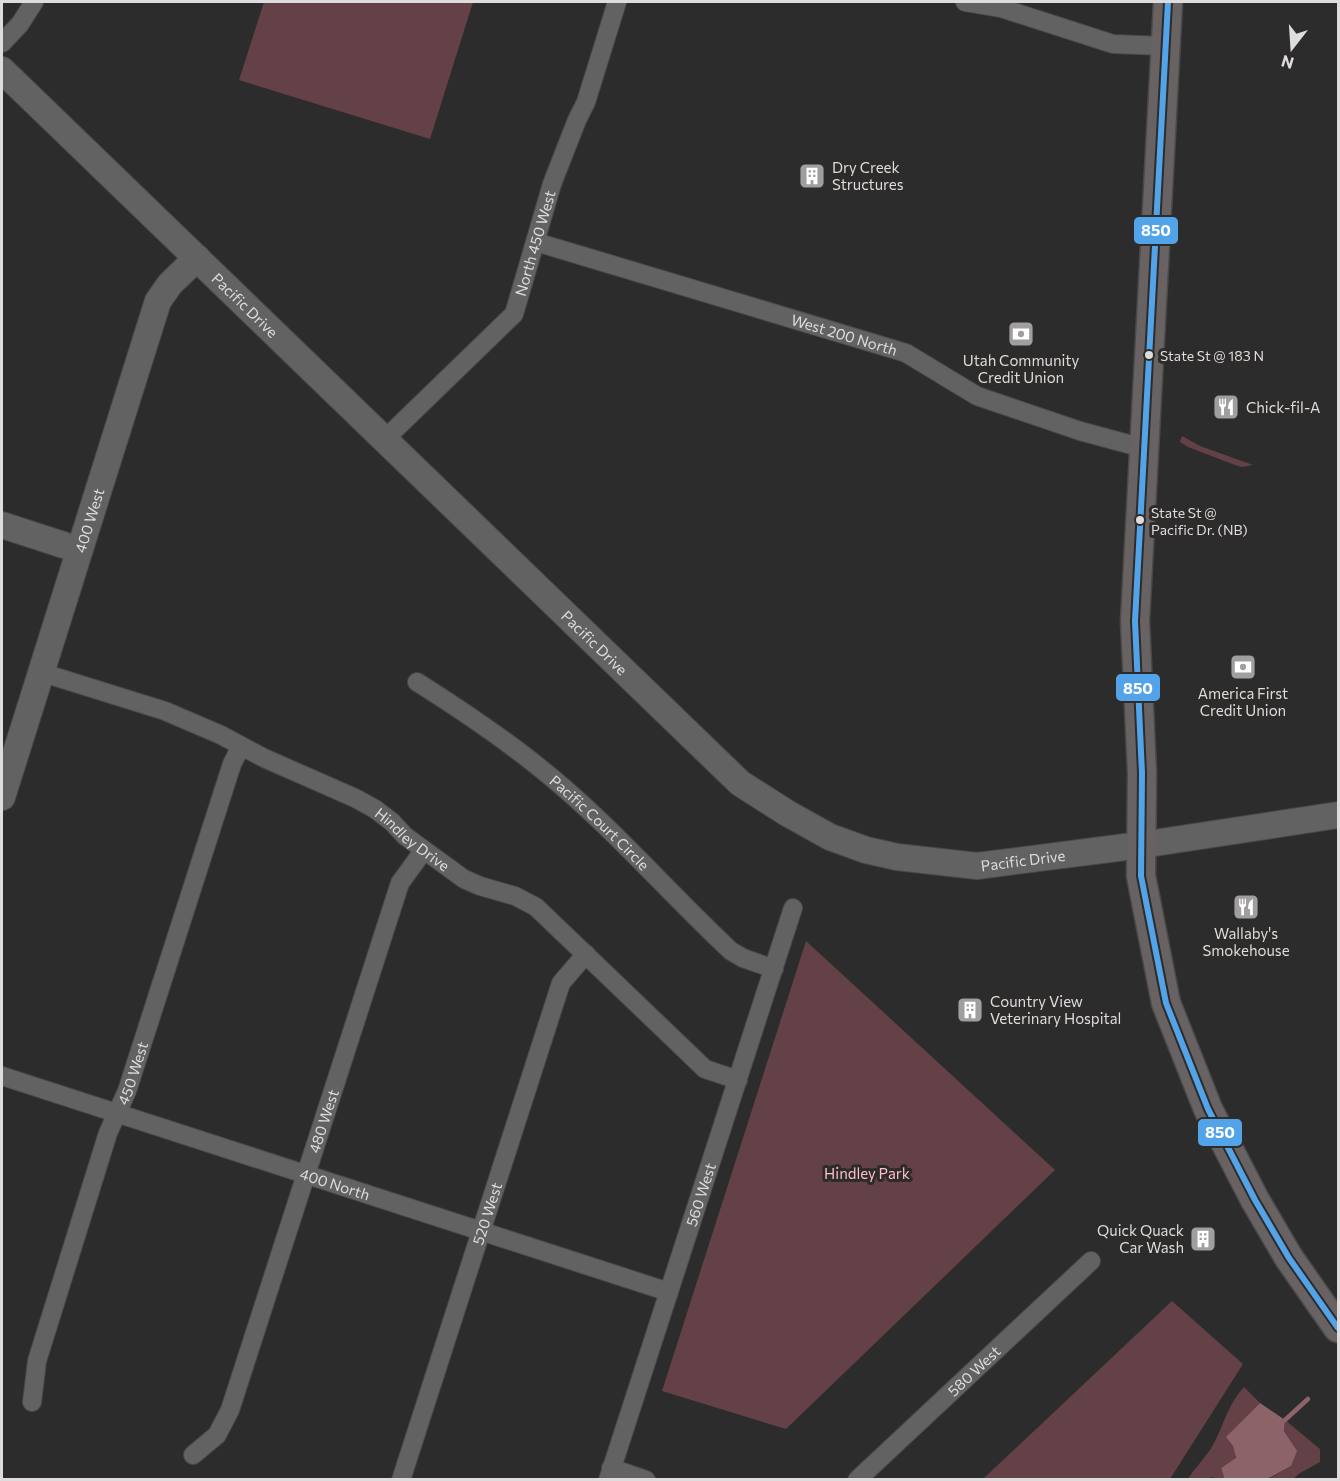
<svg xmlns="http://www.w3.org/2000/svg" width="1340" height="1481" font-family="Commissioner,sans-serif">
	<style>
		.green { fill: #634146 }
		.water { fill: #8d636a }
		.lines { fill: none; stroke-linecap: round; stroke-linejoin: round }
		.stream { stroke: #8d636a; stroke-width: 4.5 }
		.street-casing { stroke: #4a4949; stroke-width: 20 }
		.secondary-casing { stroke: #4a4949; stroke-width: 28 }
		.primary-casing { stroke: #4a4949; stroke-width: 31 }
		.street { stroke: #636262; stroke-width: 18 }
		.secondary { stroke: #636262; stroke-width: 26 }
		.primary { stroke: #686263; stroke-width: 28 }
		.bus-1-casing { stroke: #2e2b2b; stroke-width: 10 }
		.bus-1 { stroke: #53a3e8; stroke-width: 6 }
		.bus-dot { fill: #dedcdc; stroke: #2e2b2b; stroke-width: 2 }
		.labels { text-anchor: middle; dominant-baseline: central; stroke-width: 6; stroke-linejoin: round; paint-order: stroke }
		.bus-label { font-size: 14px; fill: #dedcdc; stroke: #2e2b2b; text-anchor: start }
		.poi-label { font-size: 15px; fill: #dedcdc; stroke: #2e2b2b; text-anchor: start }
		.street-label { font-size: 15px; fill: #dedcdc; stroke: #2e2b2b }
		.park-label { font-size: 15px; fill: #fdbfc8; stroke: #2e2b2b }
		.line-badge { stroke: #2e2b2b; stroke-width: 2 }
		.badge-label { font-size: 16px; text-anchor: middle; font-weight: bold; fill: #fff }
	</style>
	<rect width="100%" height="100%" fill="#2d2c2c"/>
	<path class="green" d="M264 2H473L430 139 239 80Z
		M1182 436 1200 446 1253 465 1242 467 1235 465 1188 447 1180 442Z
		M806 941 1055 1170 786 1429 662 1391Z
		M1172 1301 1243 1364 1170 1479H983Z
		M1244 1387 1260 1403 1227 1437 1233 1445 1236 1459 1221 1468 1224 1477 1222 1479 1211 1477 1210 1479 1187 1480C1194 1469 1203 1460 1210 1450 1224 1428 1225 1408 1244 1387Z
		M1285 1420 1320 1449V1462L1300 1473 1293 1479 1267 1480 1291 1466V1442L1284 1431Z"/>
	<path class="water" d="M1260 1403 1285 1420 1284 1431 1297 1451 1291 1466 1267 1479H1222L1224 1477 1221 1468 1236 1458 1233 1446 1226 1437Z"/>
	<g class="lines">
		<path class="stream" d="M1285 1420 1308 1399"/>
		<defs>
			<g id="street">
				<path d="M965 2 1001 8 1113 44 1165 46"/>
				<path d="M2 43 20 24 34 2"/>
				<path id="s1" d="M536 242 906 353 977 396 1080 431 1143 448"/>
				<path id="s2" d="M384 440 514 314 552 184 577 120 586 102 617 2"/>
				<path id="s3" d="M40 672 165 711 221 735 264 758 355 798 375 809 392 822 405 836 464 879 480 886 515 896 536 907 705 1069 738 1080"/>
				<path id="s4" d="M417 682C463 711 509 742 551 777 615 830 670 894 731 951L743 958 774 969"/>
				<path id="s5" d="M2 1076 669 1292"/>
				<path id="s6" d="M32 1402 37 1361 108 1133 127 1091 232 764 241 746"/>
				<path id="s7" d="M193 1455 217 1435 230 1410 400 883 424 850"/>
				<path d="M611 1468 646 1480"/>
				<path id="s8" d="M401 1480 561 983 586 954"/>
				<path id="s9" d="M608 1480 793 908"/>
				<path id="s10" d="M857 1480 1091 1261"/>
			</g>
			<g id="secondary">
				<path id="s11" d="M2 70 740 783 787 813 830 837 866 850 897 857 977 866 1141 845 1338 815"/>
				<path d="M2 525 79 550"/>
				<path id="s12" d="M2 797 158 301 170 284 197 258"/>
			</g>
			<path id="primary" d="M1168 2 1135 621 1142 773 1141 876 1166 1003 1208 1109 1255 1200 1289 1258 1338 1328"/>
		</defs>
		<use href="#street" class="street-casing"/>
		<use href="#secondary" class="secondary-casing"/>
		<use href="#primary" class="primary-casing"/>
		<use href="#street" class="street"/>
		<use href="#secondary" class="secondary"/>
		<use href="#primary" class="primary"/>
		<defs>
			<path id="bus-1" d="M1168 2 1135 621 1142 773 1141 876 1166 1003 1208 1109 1255 1200 1289 1258 1338 1328"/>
		</defs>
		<use href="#bus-1" class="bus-1-casing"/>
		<use href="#bus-1" class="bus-1"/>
	</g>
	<defs>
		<symbol id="building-square" viewBox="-11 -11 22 22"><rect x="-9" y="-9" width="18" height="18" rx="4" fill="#a09e9e" stroke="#2e2b2b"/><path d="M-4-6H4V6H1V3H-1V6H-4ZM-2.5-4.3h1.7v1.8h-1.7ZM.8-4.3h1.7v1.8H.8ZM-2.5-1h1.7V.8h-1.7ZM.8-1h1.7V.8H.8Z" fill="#fff"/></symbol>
		<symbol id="bank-square" viewBox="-11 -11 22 22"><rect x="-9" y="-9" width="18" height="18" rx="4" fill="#a09e9e" stroke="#2e2b2b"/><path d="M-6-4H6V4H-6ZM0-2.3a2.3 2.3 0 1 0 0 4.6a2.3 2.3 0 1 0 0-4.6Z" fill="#fff"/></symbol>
		<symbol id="restaurant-square" viewBox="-11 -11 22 22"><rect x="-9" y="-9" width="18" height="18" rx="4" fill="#a09e9e" stroke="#2e2b2b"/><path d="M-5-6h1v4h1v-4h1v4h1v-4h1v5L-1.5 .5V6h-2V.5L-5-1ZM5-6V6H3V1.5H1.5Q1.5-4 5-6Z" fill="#fff"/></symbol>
	</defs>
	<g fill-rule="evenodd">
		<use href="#building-square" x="797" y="161" width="30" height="30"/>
		<use href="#bank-square" x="1006" y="319" width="30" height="30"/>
		<use href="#restaurant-square" x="1211" y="392" width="30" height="30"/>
		<use href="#bank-square" x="1228" y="652" width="30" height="30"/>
		<use href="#restaurant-square" x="1231" y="892" width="30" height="30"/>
		<use href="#building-square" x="955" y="995" width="30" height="30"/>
		<use href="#building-square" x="1188" y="1224" width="30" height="30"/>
	</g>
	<g class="bus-dot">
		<circle cx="1149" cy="355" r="5"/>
		<circle cx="1140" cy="520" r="5"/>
	</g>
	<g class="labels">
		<g class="bus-label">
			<text x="1160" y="355">State St @ 183 N</text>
			<text x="1151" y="512">State St @<tspan x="1151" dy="17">Pacific Dr. (NB)</tspan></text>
		</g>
		<g class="poi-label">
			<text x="832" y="167">Dry Creek<tspan x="832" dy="17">Structures</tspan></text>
			<text x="1021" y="360" text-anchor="middle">Utah Community<tspan x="1021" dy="17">Credit Union</tspan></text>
			<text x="1246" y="407">Chick-fil-A</text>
			<text x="1243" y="693" text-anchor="middle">America First<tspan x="1243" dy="17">Credit Union</tspan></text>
			<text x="1246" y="933" text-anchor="middle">Wallaby's<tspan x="1246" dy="17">Smokehouse</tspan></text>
			<text x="990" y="1001">Country View<tspan x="990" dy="17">Veterinary Hospital</tspan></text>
			<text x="1184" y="1230" text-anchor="end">Quick Quack<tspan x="1184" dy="17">Car Wash</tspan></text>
		</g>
		<g class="street-label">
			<text stroke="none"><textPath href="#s2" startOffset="255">North 450 West</textPath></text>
			<text stroke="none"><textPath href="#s11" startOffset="338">Pacific Drive</textPath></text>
			<text stroke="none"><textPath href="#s1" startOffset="322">West 200 North</textPath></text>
			<text stroke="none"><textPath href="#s12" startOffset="290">400 West</textPath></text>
			<text stroke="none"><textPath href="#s11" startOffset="824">Pacific Drive</textPath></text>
			<text stroke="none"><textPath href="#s4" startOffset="231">Pacific Court Circle</textPath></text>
			<text stroke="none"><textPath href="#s3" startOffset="411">Hindley Drive</textPath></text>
			<text stroke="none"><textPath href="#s11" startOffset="1328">Pacific Drive</textPath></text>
			<text stroke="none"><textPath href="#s6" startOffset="345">450 West</textPath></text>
			<text stroke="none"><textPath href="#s7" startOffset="363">480 West</textPath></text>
			<text stroke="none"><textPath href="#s5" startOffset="350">400 North</textPath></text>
			<text stroke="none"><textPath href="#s9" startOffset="300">560 West</textPath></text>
			<text stroke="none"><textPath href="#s8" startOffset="280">520 West</textPath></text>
			<text stroke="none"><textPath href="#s10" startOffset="160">580 West</textPath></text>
		</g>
		<g class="park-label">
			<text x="867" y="1173">Hindley Park</text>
		</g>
	</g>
	<g class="line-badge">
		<rect x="1133" y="216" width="46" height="29" rx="6" fill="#53a3e8"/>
		<rect x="1115" y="673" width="46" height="29" rx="6" fill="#53a3e8"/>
		<rect x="1197" y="1118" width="46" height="29" rx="6" fill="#53a3e8"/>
	</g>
	<g class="badge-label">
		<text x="1156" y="236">850</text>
		<text x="1138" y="694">850</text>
		<text x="1220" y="1138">850</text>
	</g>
	<rect width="1340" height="1481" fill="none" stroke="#dedcdc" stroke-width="6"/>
	<g transform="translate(1292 48) rotate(197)" stroke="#2e2b2b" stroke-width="4.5" paint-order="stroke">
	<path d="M0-4.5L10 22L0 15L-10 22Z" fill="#dedcdc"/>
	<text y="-9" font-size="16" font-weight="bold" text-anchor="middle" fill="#dedcdc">N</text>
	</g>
</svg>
